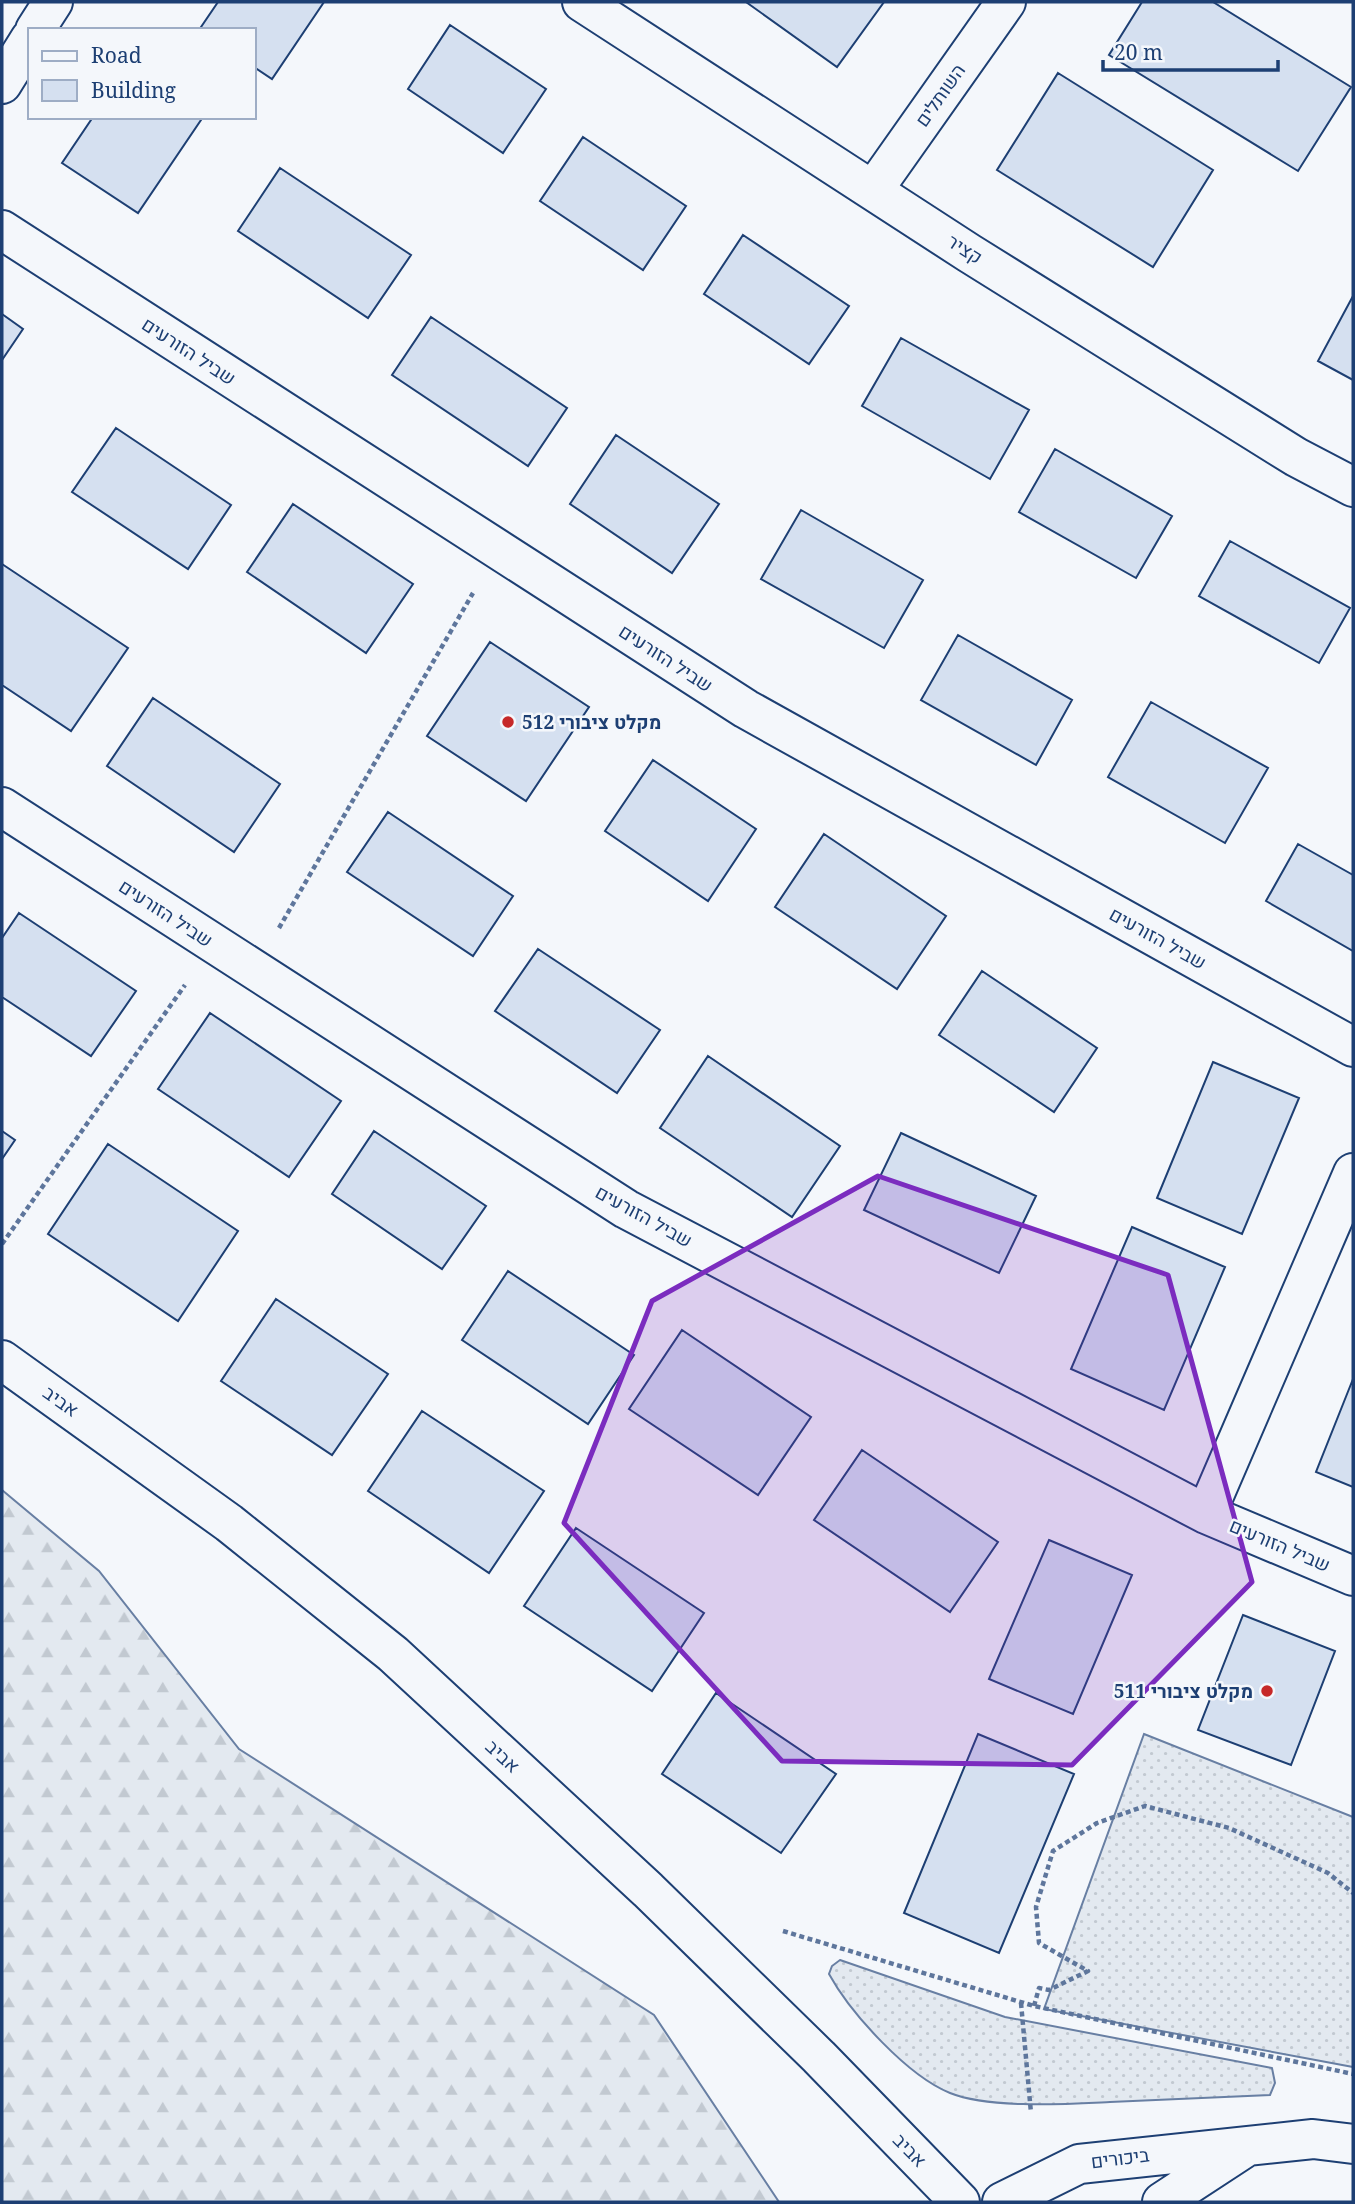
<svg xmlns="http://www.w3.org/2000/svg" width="1355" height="2204" font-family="'Noto Serif',Heebo,serif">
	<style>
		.grass { fill: url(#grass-dots); stroke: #687fa3; stroke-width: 2 }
		.forest { fill: url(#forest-firs); stroke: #687fa3; stroke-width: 2 }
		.building { fill: #d5e0f0; stroke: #1d3f73; stroke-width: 2 }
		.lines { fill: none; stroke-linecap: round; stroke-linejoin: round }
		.minor-casing { stroke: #1d3f73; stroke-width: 42 }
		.path { stroke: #5e769c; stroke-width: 4.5; stroke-dasharray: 5 3.5; stroke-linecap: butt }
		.minor { stroke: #f4f7fb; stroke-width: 38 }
		.marked { fill: #7b2cbf; fill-opacity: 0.2; stroke: #7b2cbf; stroke-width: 5; stroke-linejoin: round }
		.poi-dot { fill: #c62828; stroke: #f4f7fb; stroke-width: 2.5 }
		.labels { text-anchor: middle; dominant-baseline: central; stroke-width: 5; stroke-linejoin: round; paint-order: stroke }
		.street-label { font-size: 19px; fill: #1d3f73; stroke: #f4f7fb }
		.poi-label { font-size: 19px; font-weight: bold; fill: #1d3f73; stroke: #f4f7fb; text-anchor: start }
	</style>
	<defs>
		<pattern id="grass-dots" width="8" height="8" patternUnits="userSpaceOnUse" patternTransform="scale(1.75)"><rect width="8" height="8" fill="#e3e9f0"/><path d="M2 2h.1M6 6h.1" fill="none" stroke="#c2c9d1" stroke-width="1.8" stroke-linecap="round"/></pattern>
		<pattern id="forest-firs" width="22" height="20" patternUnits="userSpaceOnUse" patternTransform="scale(1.75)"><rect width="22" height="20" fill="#e3e9f0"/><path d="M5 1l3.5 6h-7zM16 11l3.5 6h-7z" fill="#c2c9d1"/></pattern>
	</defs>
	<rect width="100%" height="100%" fill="#f4f7fb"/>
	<path class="grass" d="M1144 1734 1353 1817V2067L1044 2009Z
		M840 1960 1005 2017 1272 2068 1275 2083 1270 2095C1217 2097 1163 2100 1110 2102 1067 2104 990 2109 950 2093 908 2076 851 2014 829 1974L832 1966Z"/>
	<path class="forest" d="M2 1490 99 1571 239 1749 654 2015 779 2202H2Z"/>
	<path class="building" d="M218 2H324L272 79 254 67V30H199Z
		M746 2H884L837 67Z
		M1142 2H1213L1351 87 1298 171 1109 55Z
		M450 25 546 89 503 153 408 89Z
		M1058 73 1213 170 1153 267 997 170Z
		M93 117H203L138 213 62 163Z
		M583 137 686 206 643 270 540 201Z
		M280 168 411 255 368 318 238 231Z
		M743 235 849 306 809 364 704 294Z
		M1353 296V380L1318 361Z
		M2 314 23 329 2 360Z
		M431 317 567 408 528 466 392 375Z
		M901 338 1029 410 990 479 862 406Z
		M116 428 231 505 188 569 72 492Z
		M616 435 719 504 672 573 570 504Z
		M1055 449 1172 516 1136 578 1019 512Z
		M293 504 413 584 366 653 247 572Z
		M801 510 923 580 884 648 761 579Z
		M1230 541 1350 608 1319 663 1199 596Z
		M2 564 128 648 71 731 2 685Z
		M958 635 1072 700 1036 765 921 700Z
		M490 642 589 707 526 801 427 736Z
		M153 698 280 784 234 852 107 766Z
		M1151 702 1268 768 1225 843 1108 777Z
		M653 760 756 829 708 901 605 831Z
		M388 812 513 896 473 956 347 872Z
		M824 834 946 916 897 989 775 907Z
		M1298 844 1353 875V951L1266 901Z
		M19 913 136 991 91 1056 2 997V938Z
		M538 949 660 1030 617 1093 495 1011Z
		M982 971 1097 1048 1054 1112 939 1035Z
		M210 1013 341 1101 289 1177 158 1089Z
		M708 1056 840 1146 792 1217 660 1128Z
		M1213 1062 1299 1098 1242 1234 1157 1198Z
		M2 1131 15 1140 2 1159Z
		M374 1131 486 1206 442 1269 332 1194Z
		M901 1133 1036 1196 999 1273 864 1210Z
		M108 1144 238 1231 178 1321 48 1234Z
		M1132 1227 1225 1267 1164 1410 1071 1369Z
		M508 1271 634 1355 588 1424 462 1340Z
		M276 1299 388 1374 332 1455 221 1381Z
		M682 1330 811 1417 758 1495 629 1409Z
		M1353 1379V1487L1316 1472Z
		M422 1411 544 1491 489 1573 368 1491Z
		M862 1450 998 1542 950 1612 814 1520Z
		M576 1528 704 1613 652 1691 524 1606Z
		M1049 1540 1132 1575 1073 1714 989 1679Z
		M1243 1615 1335 1651 1291 1765 1198 1730Z
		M716 1693 836 1774 781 1853 662 1774Z
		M978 1734 1074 1774 999 1953 904 1913Z"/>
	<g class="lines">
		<defs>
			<path id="minor" d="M582 2 969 253 1296 457 1353 487
				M35 30 53 2
				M2 84 30 39
				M874 189 1006 2
				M2 230 746 709 1353 1047
				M2 807 626 1209 1206 1514 1353 1576
				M2 1360 229 1523 393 1654 648 1890 819 2057 960 2202
				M1206 1514 1353 1173
				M1002 2202 1079 2164 1313 2139 1353 2144
				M1162 2202 1243 2149"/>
		</defs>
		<use href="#minor" class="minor-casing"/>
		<path class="path" d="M279 928 473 593
			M2 1244 185 985
			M783 1931 1034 2006 1353 2074
			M1021 2003 1031 2113
			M1034 2006 1039 1988 1049 1990 1088 1971 1039 1943 1036 1907 1053 1851 1097 1823 1145 1806 1229 1828 1328 1873 1353 1893"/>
		<use href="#minor" class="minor"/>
	</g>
	<path class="marked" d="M878 1176 1168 1275 1252 1582 1072 1765 782 1761 564 1523 652 1301Z"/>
	<g class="poi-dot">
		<circle cx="508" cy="722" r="7"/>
		<circle cx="1267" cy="1691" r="7"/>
	</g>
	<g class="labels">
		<g class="street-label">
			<text transform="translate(940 95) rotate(-55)">השותלים</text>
			<text transform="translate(965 249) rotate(33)">קציר</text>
			<text transform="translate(189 351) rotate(33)">שביל הזורעים</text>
			<text transform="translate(666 658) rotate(33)">שביל הזורעים</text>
			<text transform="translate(166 913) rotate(33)">שביל הזורעים</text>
			<text transform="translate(1158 938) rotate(29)">שביל הזורעים</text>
			<text transform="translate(644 1216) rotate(29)">שביל הזורעים</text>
			<text transform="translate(61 1401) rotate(35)">אביב</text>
			<text transform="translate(1280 1545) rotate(23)">שביל הזורעים</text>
			<text transform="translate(503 1756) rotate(43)">אביב</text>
			<text transform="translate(910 2150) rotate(46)">אביב</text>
			<text transform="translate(1120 2158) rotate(-7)">ביכורים</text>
		</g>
		<g class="poi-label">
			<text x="522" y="722">מקלט ציבורי 512</text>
			<text x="1253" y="1691" text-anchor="end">מקלט ציבורי 511</text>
		</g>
	</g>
	<rect width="1355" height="2204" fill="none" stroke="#1d3f73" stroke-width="7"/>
	<rect x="28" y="28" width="228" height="91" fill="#f4f7fb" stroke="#9eadc5" stroke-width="2"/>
	<rect x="42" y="51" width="35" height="10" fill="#f4f7fb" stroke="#9eadc5" stroke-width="2"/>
	<text x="91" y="63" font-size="21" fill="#1d3f73">Road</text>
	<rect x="42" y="80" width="35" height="21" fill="#d5e0f0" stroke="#9eadc5" stroke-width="2"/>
	<text x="91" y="98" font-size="21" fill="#1d3f73">Building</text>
	<path d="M1103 60v10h175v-10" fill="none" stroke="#1d3f73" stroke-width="3.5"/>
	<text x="1114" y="60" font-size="21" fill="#1d3f73" stroke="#f4f7fb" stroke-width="5" paint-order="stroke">20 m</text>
</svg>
